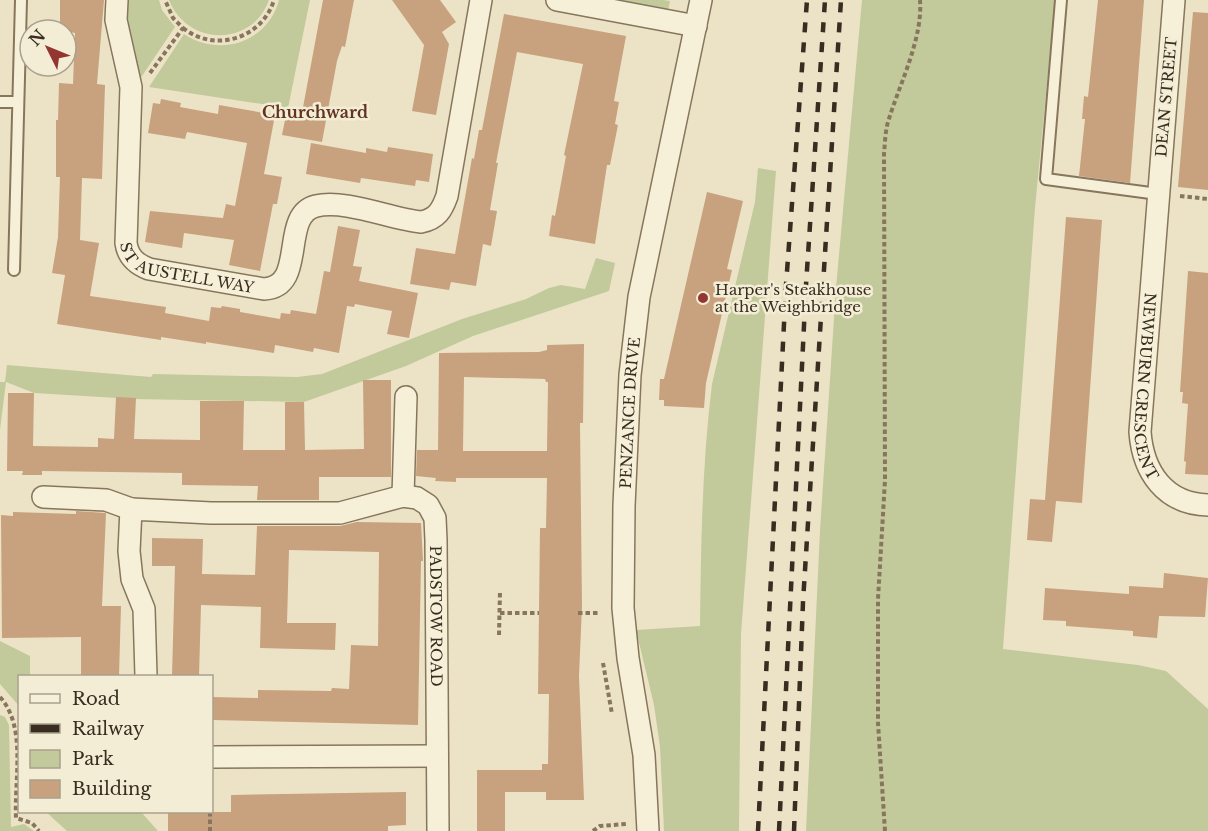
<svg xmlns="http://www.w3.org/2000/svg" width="1208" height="831" font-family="'Libre Baskerville',serif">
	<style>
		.green { fill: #c2ca9b }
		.building { fill: #c8a17e; fill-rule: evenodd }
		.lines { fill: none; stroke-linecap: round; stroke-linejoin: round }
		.service-casing { stroke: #87765d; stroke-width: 14 }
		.minor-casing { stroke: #87765d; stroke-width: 24 }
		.path { stroke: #87765d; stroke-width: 4; stroke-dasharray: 4.5 3; stroke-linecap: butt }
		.service { stroke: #f7f0d9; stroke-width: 10 }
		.minor { stroke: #f7f0d9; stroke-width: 21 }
		.rail { stroke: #382d20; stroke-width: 4.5; stroke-dasharray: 10 10; stroke-linecap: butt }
		.poi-dot { fill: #933530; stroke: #f4edd6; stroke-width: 2 }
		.labels { text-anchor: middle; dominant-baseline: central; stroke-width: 5; stroke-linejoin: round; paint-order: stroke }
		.street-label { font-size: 15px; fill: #382d20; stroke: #f4edd6 }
		.poi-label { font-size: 15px; fill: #382d20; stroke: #f4edd6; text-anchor: start }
		.neighbourhood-label { font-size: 16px; font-weight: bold; fill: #623321; stroke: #f4edd6 }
	</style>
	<rect width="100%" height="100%" fill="#ece3c6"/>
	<path class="green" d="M124 0H159L162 10 175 27 140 79 130 49Z
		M169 0H269C252 48 187 46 169 0Z
		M279 0H310L288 108 149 87 184 34C220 58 268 42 279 0Z
		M615 0H663L670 1 668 10Z
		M862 0H1055L1035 208 1003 649 1138 665 1166 671 1208 709V831H806L820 530 836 288Z
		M758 168 776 171 741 634 739 831H664L660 747 654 705 636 630 700 626C701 545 702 464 712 384L755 202Z
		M596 258 615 263 609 291 473 336 406 366 304 402 134 399 34 393 6 382 0 430V382H5L7 365 151 377 153 374 297 377 322 374 462 319 526 299 549 288 561 285 585 289Z
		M0 641 30 656V676H20L19 706 0 684Z
		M0 715 5 717 9 725 11 827 24 824 34 831H0Z
		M46 812H135L142 813 158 831H67Z"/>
	<path class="building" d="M60 0H104L97 84 105 85 102 179 82 178 80 240 99 243 90 296 166 307 165 313 209 321 211 307 221 308 222 306 240 309V312L280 319 281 313 290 314 291 310 316 314 324 271 330 272 338 226 360 230 353 266 362 267 359 281 418 293 409 338 387 334 392 311 355 304 354 307 347 306 339 353 314 348 313 352 275 345 274 353 206 342V344L161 337V340L57 324 65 275 52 273 58 237 60 177H56V120H58L59 83 73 84 75 33 60 30Z
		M323 0H354L345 47 342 46 337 61 322 142 282 135 286 115 301 118Z
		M392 0H440L456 22 442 32 449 44 436 115 412 111 424 45Z
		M1098 0H1144L1130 183 1079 176 1085 119H1082L1084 96 1088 97Z
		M1193 12 1208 13V190L1178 187Z
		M504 14 626 36 614 101 619 102 615 124 618 125 610 165H607L595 244 549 236 552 215 555 216 566 156 564 155 583 64 517 52 496 163H498L490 210 497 211 491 246 483 244 476 286 451 282 449 290 410 284 416 248 455 254 472 158 474 159 479 130H482Z
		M161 99 181 103 180 107 218 114 219 105 275 115 264 174 282 177 277 204H273L260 271 229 265 234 240 184 233 182 248 145 242 150 211 223 218 226 204 235 206 247 143 187 132 185 139 148 133 153 103 160 104Z
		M311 143 366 153V148L387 152 388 147 433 154 429 182 416 180 415 186 361 178 360 183 306 174Z
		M707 192 743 201 727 269 732 270 706 383 704 408 664 406V400H659L660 379H664Z
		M1066 217 1102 220 1082 503 1056 501 1052 542 1027 540 1030 499 1045 500Z
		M1188 271 1208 273V475L1185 474 1186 462 1184 461 1188 404 1182 403 1183 392H1180Z
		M584 344 583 423H580L582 606 579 676 584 800H546V792H505V831H477V770H542V764H548L549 694H538L540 528H546L547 478H456V482L435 481 436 478 416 476 417 450H438L439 353 539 352 547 350V345ZM464 377 545 379 546 382H548L547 451H463Z
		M363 380H391V477H319V500H257L258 486 182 485V473L42 471V475H22L23 471H7L8 393H34L33 446 98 447V438L114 439 116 397 136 398 134 439 200 440V401H244L243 450H285V402H304L305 450 364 449Z
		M76 511 106 513 102 606H121L119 676H81V637L2 638 1 515 13 516V512L76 514Z
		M357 522 421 523 423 561H421L418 725 212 720V697L258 698V690L331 691 332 688 349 689 351 645 378 646 379 552 289 550 287 623H336L335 650 260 648 261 607 201 605 199 676H172L175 566H152V538L203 539 202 574 255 575 257 526H340Z
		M1164 573 1208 578 1205 617 1159 616 1157 638 1133 636V631L1066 626V621L1043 620 1045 588 1129 594V586L1163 588Z
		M406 792V825L388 826V831H168V812H231V795Z"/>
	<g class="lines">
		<defs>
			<path id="service" d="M1061 0 1046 179 1158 194
				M0 102H18
				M14 270 21 0"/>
			<g id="minor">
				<path id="s1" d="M117 0 116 20 131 87 126 243C128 257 136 264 149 269L264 289C308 287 279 215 316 206 345 199 391 219 421 222 437 219 442 210 447 196L481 0"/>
				<path d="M557 0 696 26"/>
				<path id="s2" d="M1174 0 1140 432C1143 472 1165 504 1208 505"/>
				<path d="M403 496 406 397"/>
				<path d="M43 497 106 500 131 509"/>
				<path id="s3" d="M146 676 144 609 132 579 129 551 131 509 211 513H340L403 496 417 498 428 505 435 518 436 540 438 831"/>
				<path d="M212 757 436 756"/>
				<path id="s4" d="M648 831 644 755 628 658 623 608 624 506 630 375 639 297 701 0"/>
			</g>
		</defs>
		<use href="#service" class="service-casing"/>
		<use href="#minor" class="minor-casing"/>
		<path class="path" d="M183 28C214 53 262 39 274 0
			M150 73 183 28 173 18 165 0
			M1180 196 1208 199
			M500 613H539
			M578 613H599
			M499 635 500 591
			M603 663 612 714
			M0 697C27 727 14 780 16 818L32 823 39 831
			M210 812V831
			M593 831 600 826 626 824
			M885 831 878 723V599L885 480 884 154C885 144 885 132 888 122 899 85 923 39 920 0"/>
		<use href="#service" class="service"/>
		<use href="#minor" class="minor"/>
		<path class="rail" d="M758 831 786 285 807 0
			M779 831 806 285 825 0
			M794 831 803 602 841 0"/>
	</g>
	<circle class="poi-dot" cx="703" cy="298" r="6"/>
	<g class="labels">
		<g class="street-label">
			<text transform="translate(1166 97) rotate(-85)">DEAN STREET</text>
			<text stroke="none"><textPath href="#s1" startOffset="316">ST AUSTELL WAY</textPath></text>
			<text stroke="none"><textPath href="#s2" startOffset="388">NEWBURN CRESCENT</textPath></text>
			<text stroke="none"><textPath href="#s4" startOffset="420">PENZANCE DRIVE</textPath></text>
			<text stroke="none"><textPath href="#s3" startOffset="584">PADSTOW ROAD</textPath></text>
		</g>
		<g class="poi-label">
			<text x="715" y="289">Harper's Steakhouse<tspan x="715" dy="17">at the Weighbridge</tspan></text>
		</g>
		<g class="neighbourhood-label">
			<text x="315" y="112">Churchward</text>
		</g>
	</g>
	<rect x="18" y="675" width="195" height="138" fill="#f4edd6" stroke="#a9a08d" stroke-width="1.5"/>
	<rect x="30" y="694" width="30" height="9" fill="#f7f0d9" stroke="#a9a08d" stroke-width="1.5"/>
	<text x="72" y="705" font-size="18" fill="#382d20">Road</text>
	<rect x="30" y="724" width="30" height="9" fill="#382d20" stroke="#a9a08d" stroke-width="1.5"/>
	<text x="72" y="735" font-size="18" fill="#382d20">Railway</text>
	<rect x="30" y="750" width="30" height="18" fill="#c2ca9b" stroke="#a9a08d" stroke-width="1.5"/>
	<text x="72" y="765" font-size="18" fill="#382d20">Park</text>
	<rect x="30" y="780" width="30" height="18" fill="#c8a17e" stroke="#a9a08d" stroke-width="1.5"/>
	<text x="72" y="795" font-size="18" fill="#382d20">Building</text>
	<g transform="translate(48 48) rotate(313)"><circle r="28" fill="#f4edd6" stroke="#a9a08d" stroke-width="1.5"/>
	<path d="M0-4.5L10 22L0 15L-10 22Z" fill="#933530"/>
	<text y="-9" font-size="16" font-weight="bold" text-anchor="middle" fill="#382d20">N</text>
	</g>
</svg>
